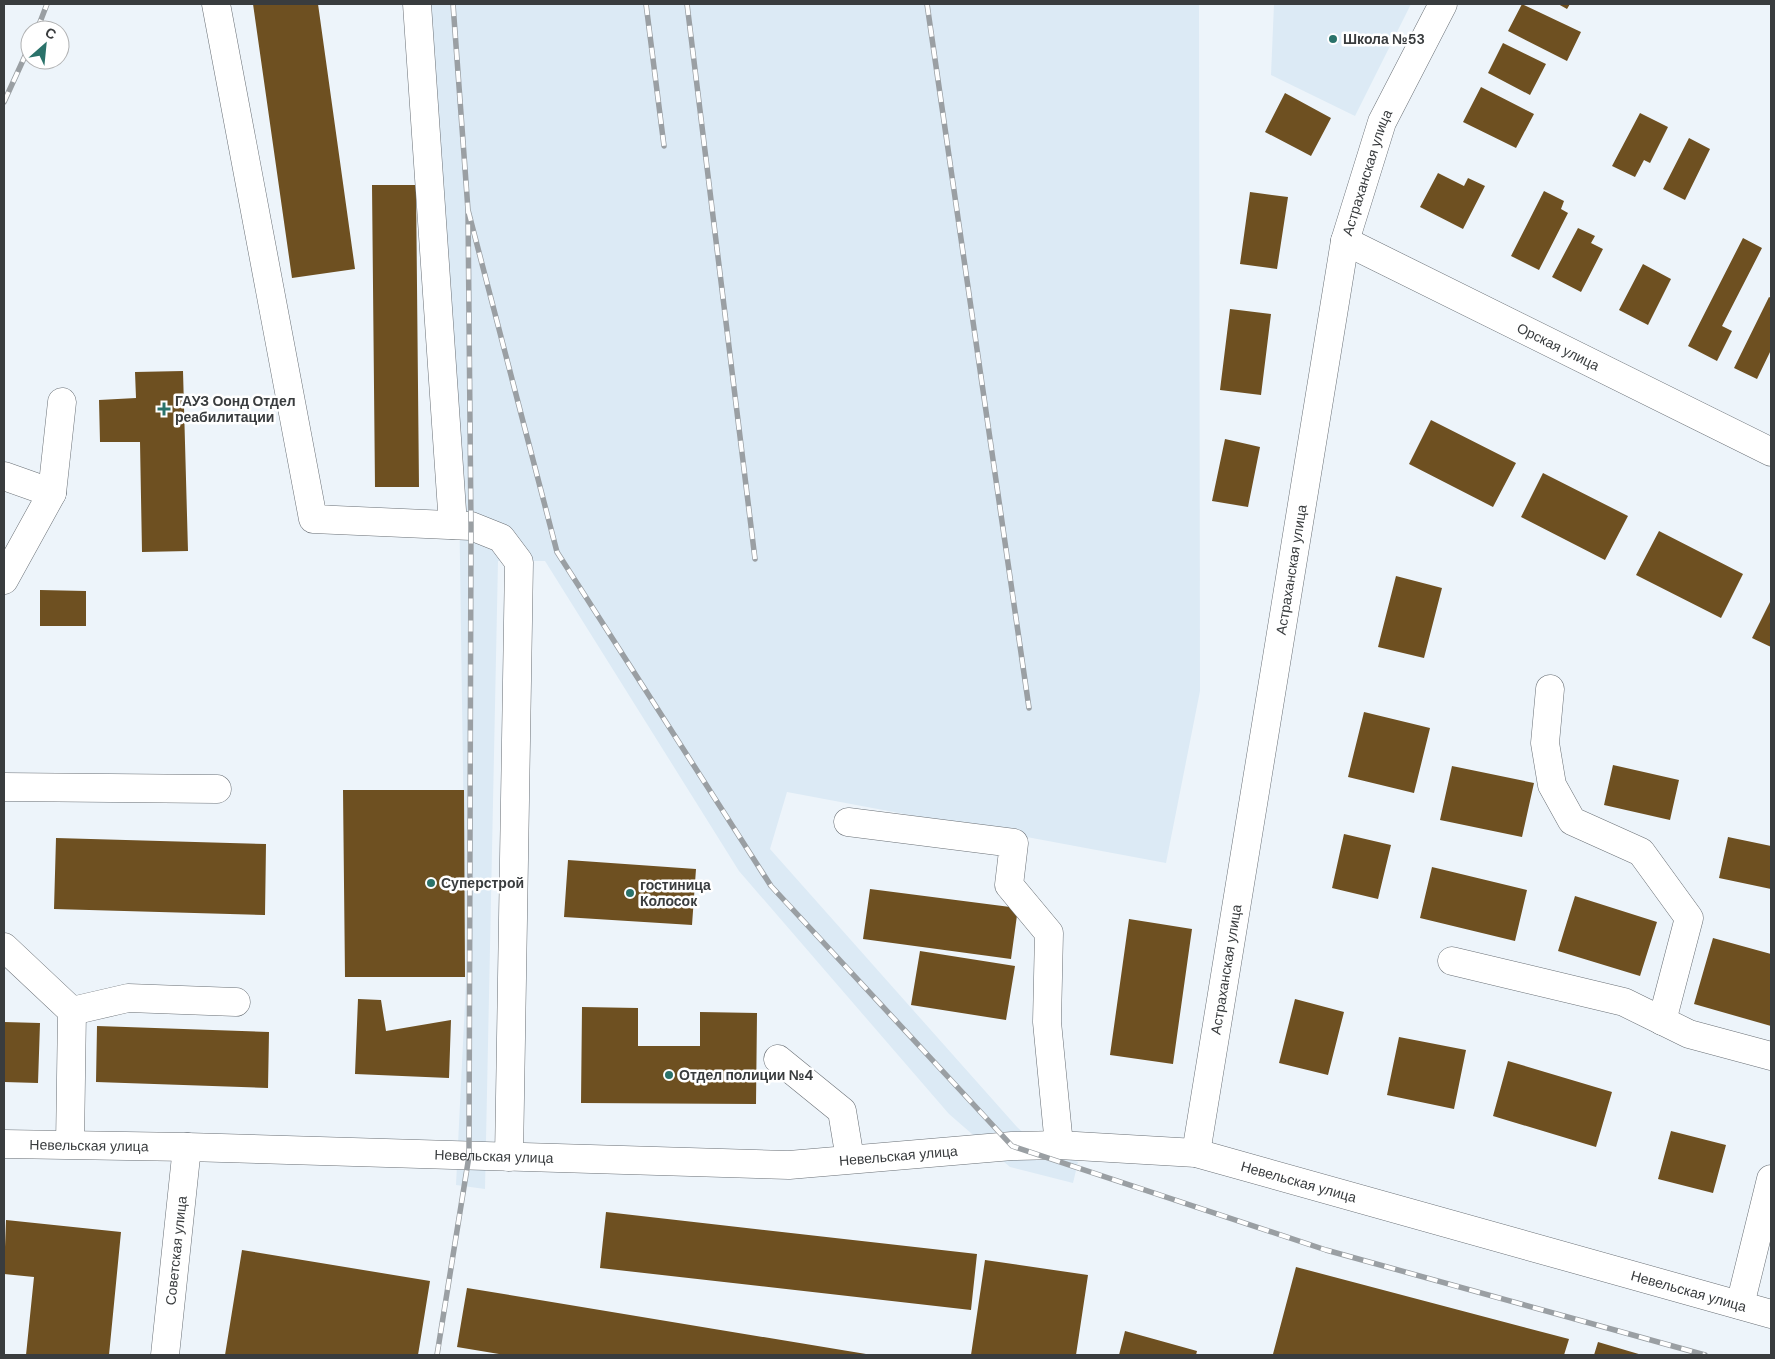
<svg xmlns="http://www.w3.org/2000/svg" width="1775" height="1359" font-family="'DM Sans',sans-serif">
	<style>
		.built { fill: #dceaf5 }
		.building { fill: #6e5021 }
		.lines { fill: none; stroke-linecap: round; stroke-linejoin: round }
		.minor-casing { stroke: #6a7076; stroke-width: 29 }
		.minor { stroke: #fff; stroke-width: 28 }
		.rail-casing { stroke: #9a9fa3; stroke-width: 5.5 }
		.rail { stroke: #fff; stroke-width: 4; stroke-dasharray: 11; stroke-linecap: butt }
		.poi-dot { fill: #2a726a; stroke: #fff; stroke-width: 2 }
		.labels { text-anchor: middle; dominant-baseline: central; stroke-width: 5; stroke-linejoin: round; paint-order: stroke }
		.poi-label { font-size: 14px; font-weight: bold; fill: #393c3e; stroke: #fff; text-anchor: start }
		.street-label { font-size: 14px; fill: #393c3e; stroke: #fff }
	</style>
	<rect width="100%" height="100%" fill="#edf4fa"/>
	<path class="built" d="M428 4H1199L1200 691 1166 863 787 792 770 849 1017 1127 1043 1151 1078 1162 1073 1183 1010 1167 949 1114 739 871 545 561H498L485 1189 456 1185 466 982 459 492Z
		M1274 4H1411L1355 116 1271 75Z"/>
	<path class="building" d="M253 4H318L355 269 292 278Z
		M1522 4 1581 32 1567 61 1508 31Z
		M1558 4H1570L1567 9Z
		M1503 43 1546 64 1530 95 1488 73Z
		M1481 87 1534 114 1516 148 1463 122Z
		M1285 93 1331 118 1311 156 1265 132Z
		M1640 113 1668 127 1650 163 1644 160 1635 177 1612 166Z
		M1689 138 1710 149 1685 200 1663 189Z
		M1438 173 1464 186 1468 178 1485 186 1463 229 1420 207Z
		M372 185H416L419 487H375Z
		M1544 191 1564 201 1561 209 1568 213 1539 270 1511 256Z
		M1250 192 1288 197 1277 269 1240 264Z
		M1578 228 1595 236 1591 243 1603 249 1581 292 1552 277Z
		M1743 238 1762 248 1722 326 1732 331 1717 361 1688 346Z
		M1643 264 1671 279 1648 325 1619 310Z
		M1769 297 1771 298V350L1757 379 1734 368Z
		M1230 309 1271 314 1261 395 1220 390Z
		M183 371 188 551 142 552 140 442H100L99 400 136 398 135 372Z
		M1431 420 1516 463 1493 507 1409 464Z
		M1225 439 1260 447 1248 507 1212 501Z
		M1543 473 1628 516 1605 560 1521 517Z
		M1659 531 1743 574 1721 618 1636 575Z
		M1396 576 1442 588 1424 658 1378 647Z
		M40 590 86 591V626H40Z
		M1771 600V647L1752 638Z
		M1364 712 1430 728 1414 793 1348 777Z
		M1613 765 1679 780 1670 820 1604 805Z
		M1452 766 1534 783 1522 837 1440 820Z
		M343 790H464L465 977H345Z
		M1344 834 1391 845 1378 899 1332 888Z
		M1728 837 1771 846V889L1719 878Z
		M56 838 266 844 265 915 54 909Z
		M568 860 696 869 692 925 564 917Z
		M1432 867 1527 890 1515 941 1420 918Z
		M870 889 1018 908 1011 959 863 939Z
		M1575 896 1657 922 1640 976 1558 951Z
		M1129 919 1192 929 1173 1064 1110 1055Z
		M1713 938 1771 954V1026L1694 1004Z
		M920 951 1015 966 1006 1020 911 1005Z
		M358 999 381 1000 386 1031 451 1020 449 1078 355 1074Z
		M1295 999 1344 1012 1328 1075 1279 1063Z
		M582 1007 638 1008V1046H700V1012L757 1013 756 1104 581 1103Z
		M4 1022 40 1023 38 1083 4 1082Z
		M97 1026 269 1032 268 1088 96 1082Z
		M1399 1037 1466 1050 1454 1109 1387 1095Z
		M1508 1061 1612 1092 1596 1147 1493 1116Z
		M1671 1131 1726 1145 1713 1193 1658 1179Z
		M606 1212 977 1254 971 1310 600 1268Z
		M6 1220 121 1232 109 1355H26L34 1277 4 1274Z
		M242 1250 430 1281 418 1355H225Z
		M985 1260 1088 1275 1076 1355H971Z
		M1296 1267 1569 1339 1564 1355 1273 1354Z
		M467 1288 866 1354V1355H505L457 1347Z
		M1125 1331 1197 1351 1196 1355H1119Z
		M1598 1342 1642 1355H1594Z"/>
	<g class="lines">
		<defs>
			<g id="minor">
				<path d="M216 4 313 519 471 526 501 538 519 562 509 1157"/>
				<path d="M417 4 453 525"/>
				<path id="s1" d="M1345 241 1771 452"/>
				<path d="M4 476 52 493"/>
				<path d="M4 580 52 493 62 402"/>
				<path d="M1550 689 1545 743 1552 785 1572 821 1641 852 1689 918 1662 1021"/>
				<path d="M4 787 217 789"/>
				<path d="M848 822 1014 843 1009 885 1049 933 1047 1022 1059 1145"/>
				<path d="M4 947 72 1011 70 1144"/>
				<path d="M1452 961 1624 1002 1689 1034 1771 1056"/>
				<path d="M72 1011 128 998 236 1002"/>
				<path d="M778 1059 842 1111 850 1159"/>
				<path id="s2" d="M4 1144 187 1147 789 1165 1012 1146 1059 1145 1196 1153 1771 1314"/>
				<path id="s3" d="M1196 1153 1345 241 1382 122 1443 4"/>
				<path d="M1740 1305 1771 1179"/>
				<path id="s4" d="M165 1355 187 1147"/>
			</g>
		</defs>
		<use href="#minor" class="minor-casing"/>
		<use href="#minor" class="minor"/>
		<defs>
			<path id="rail" d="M646 4 664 146
				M687 4 755 559
				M927 4 1029 708
				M37 30 47 4
				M4 102 30 45
				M468 210 557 552 771 886 1012 1146 1326 1250 1705 1355
				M437 1355 469 1156 471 526 468 210 453 4"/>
		</defs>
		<use href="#rail" class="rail-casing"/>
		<use href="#rail" class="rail"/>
	</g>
	<g class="poi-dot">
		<circle cx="1333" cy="39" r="5"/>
		<path d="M161.5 401.5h5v5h5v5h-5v5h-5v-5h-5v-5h5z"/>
		<circle cx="431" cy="883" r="5"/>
		<circle cx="630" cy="893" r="5"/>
		<circle cx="669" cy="1075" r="5"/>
	</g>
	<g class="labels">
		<g class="poi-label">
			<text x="1343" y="39">Школа №53</text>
			<text x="175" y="401">ГАУЗ Оонд Отдел<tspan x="175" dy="16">реабилитации</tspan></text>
			<text x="441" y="883">Суперстрой</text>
			<text x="640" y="885">гостиница<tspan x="640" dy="16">Колосок</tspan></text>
			<text x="679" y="1075">Отдел полиции №4</text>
		</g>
		<g class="street-label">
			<text stroke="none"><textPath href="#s3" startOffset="996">Астраханская улица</textPath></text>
			<text stroke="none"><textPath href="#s1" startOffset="238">Орская улица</textPath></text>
			<text stroke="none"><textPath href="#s3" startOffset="591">Астраханская улица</textPath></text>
			<text stroke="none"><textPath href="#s3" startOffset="186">Астраханская улица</textPath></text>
			<text stroke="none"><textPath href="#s2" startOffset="85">Невельская улица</textPath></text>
			<text stroke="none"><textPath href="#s2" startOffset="895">Невельская улица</textPath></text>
			<text stroke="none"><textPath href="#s2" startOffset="490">Невельская улица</textPath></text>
			<text stroke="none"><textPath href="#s2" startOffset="1300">Невельская улица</textPath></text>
			<text stroke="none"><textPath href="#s4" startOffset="105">Советская улица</textPath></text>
			<text stroke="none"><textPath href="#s2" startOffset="1705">Невельская улица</textPath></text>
		</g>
	</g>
	<rect width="1775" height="1359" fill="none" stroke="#393c3e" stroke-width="10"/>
	<g transform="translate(45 45) rotate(27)"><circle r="24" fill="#ffffff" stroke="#b0b1b2"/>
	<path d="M0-4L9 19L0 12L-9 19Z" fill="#2a726a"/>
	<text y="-8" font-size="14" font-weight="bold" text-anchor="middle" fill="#393c3e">С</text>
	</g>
</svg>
